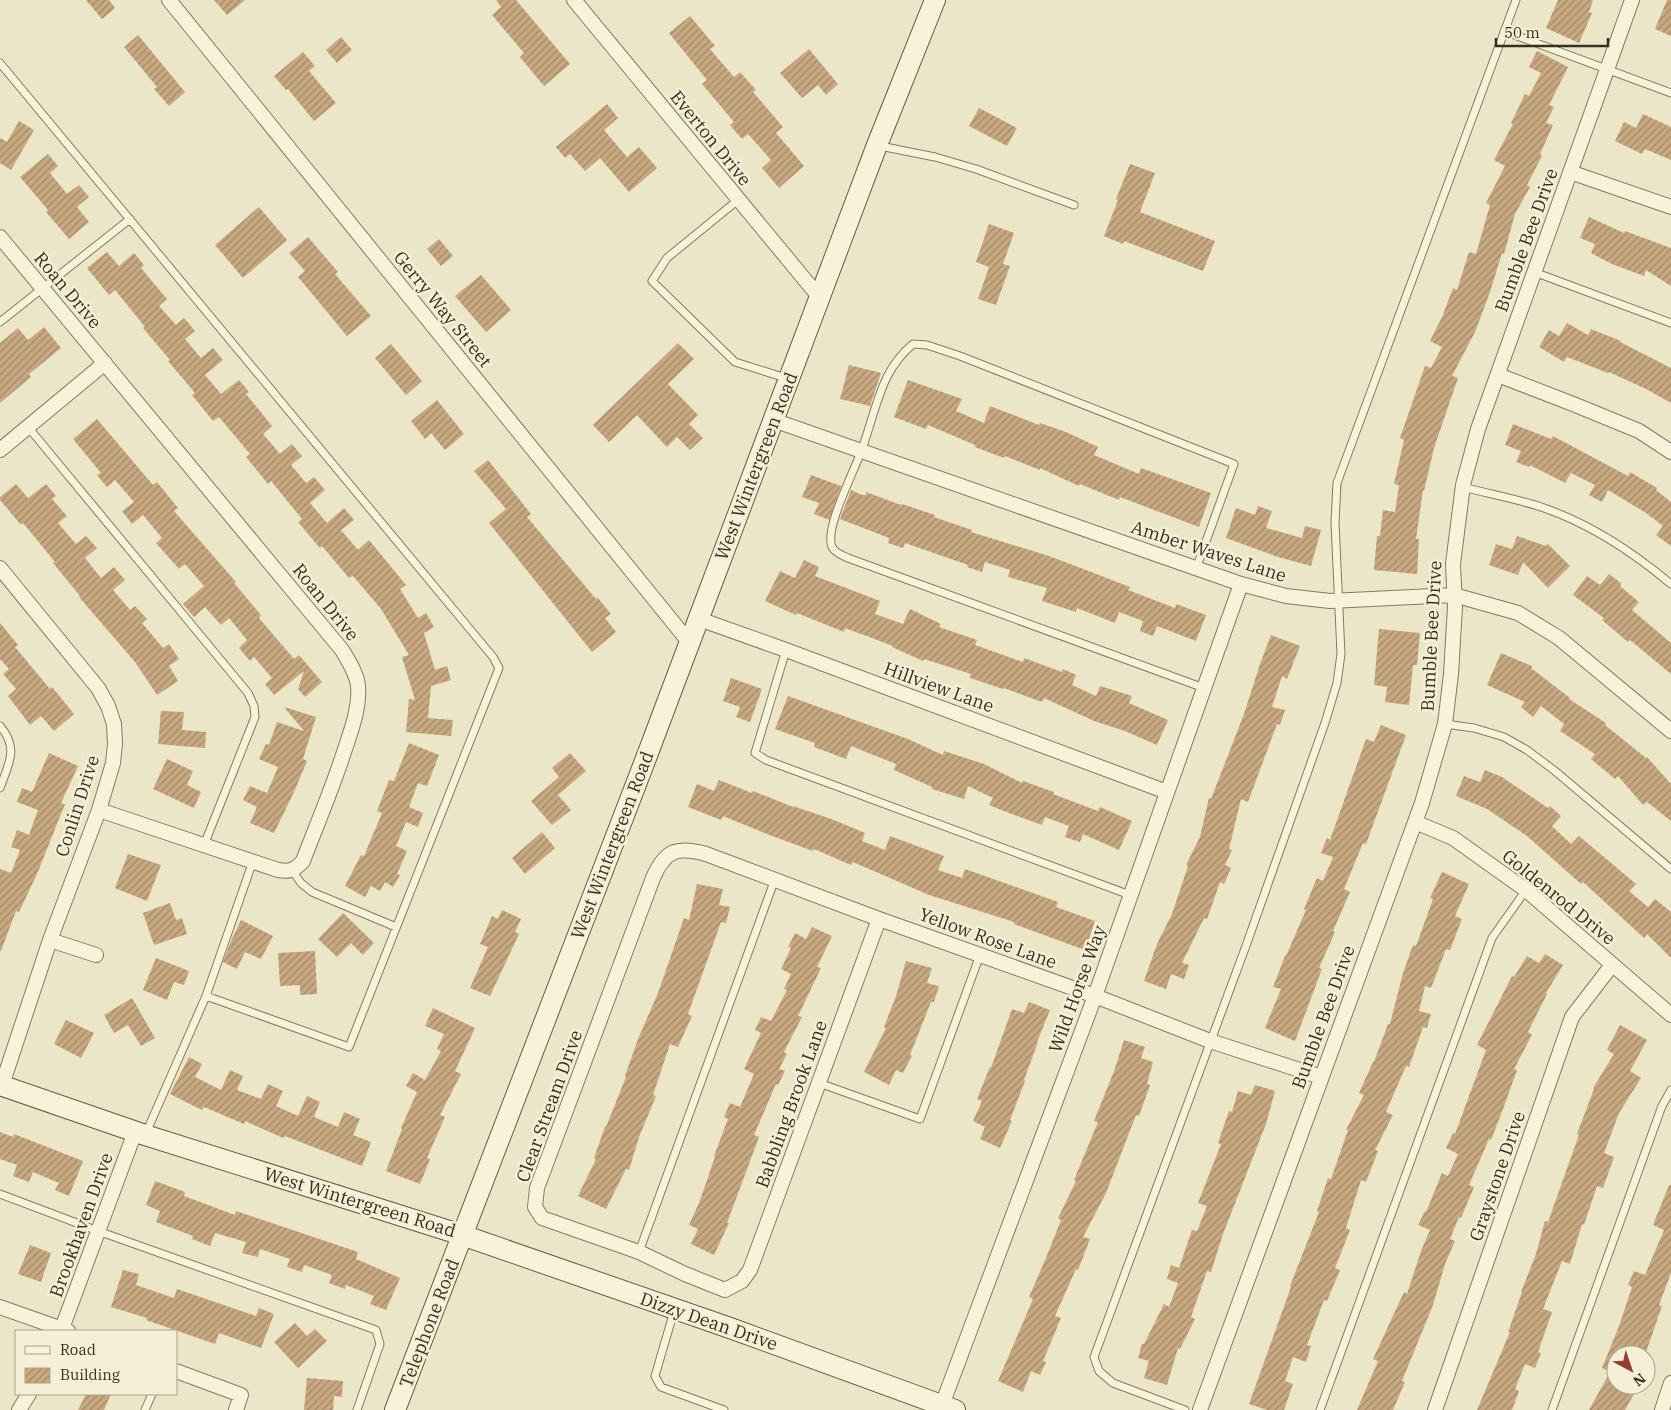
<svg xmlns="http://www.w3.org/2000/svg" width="1671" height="1410" font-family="'IBM Plex Serif',serif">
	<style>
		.building { fill: url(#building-hatch) }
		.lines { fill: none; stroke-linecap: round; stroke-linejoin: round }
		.lane-casing { stroke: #87795e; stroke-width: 9 }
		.street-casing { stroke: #87795e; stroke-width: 16 }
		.secondary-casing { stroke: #695b41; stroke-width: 22 }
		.lane { stroke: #f7f3db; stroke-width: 7 }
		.street { stroke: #f7f3db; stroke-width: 14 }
		.secondary { stroke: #f7f3db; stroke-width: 20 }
		.labels { text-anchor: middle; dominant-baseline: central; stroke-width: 5; stroke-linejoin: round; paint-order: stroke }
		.street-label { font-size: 18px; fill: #392f21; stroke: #f4f0d7 }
	</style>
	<defs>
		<pattern id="building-hatch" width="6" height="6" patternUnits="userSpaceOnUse" patternTransform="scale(1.25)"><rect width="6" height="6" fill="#c8a880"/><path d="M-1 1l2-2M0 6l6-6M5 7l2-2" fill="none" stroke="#a38968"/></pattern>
	</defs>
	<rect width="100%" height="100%" fill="#ece6c8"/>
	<path class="building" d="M86 0H109L115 8 102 19Z
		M214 0H245L227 15Z
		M496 0H516L570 64 544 86 520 57 524 53 492 15 501 7Z
		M1558 0H1593L1589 12 1592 13 1579 43 1546 28Z
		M1667 0H1671V36L1655 29Z
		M690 16 715 46 710 49 734 77 740 72 756 90 753 92 783 127 776 133 804 166 779 188 762 168 771 160 748 134 742 139 730 125 734 122 702 84 707 80 669 33Z
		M138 35 185 92 169 106 154 89 157 87 124 47Z
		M341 37 352 50 337 63 326 50Z
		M809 49 838 84 826 95 818 85 802 98 780 73Z
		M1537 51 1568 67 1549 105 1554 107 1546 123 1553 125 1540 154 1542 156 1527 185 1530 187 1515 214 1504 254 1502 253 1490 292 1475 332 1452 376 1458 378 1434 448 1424 491 1423 490 1416 539H1419L1417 574 1374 570 1377 536H1380L1383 510 1395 512 1399 485 1394 484 1404 440 1400 438 1425 366 1431 368 1442 347 1430 341 1442 317 1453 288 1457 290 1469 252 1476 254 1490 205 1486 203 1505 166 1494 160 1513 124 1511 123 1525 94 1529 96 1541 73 1529 67Z
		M303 52 315 66 309 71 336 103 314 121 288 89 286 90 274 76Z
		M607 104 618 118 604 130 627 157 639 147 657 168 629 192 600 158 585 171 570 154 565 158 556 147Z
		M979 108 1017 128 1007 146 969 126Z
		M1643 114 1671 127V160L1645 149 1642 154 1615 141 1624 122 1636 128Z
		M19 121 34 130 11 170 0 163V138L7 142Z
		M48 154 58 166 50 173 67 194 79 185 89 197 77 207 89 222 69 239 46 212 48 210 20 177Z
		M1130 164 1155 173 1140 212 1215 241 1203 271 1124 241 1123 244 1104 236 1118 200 1116 199Z
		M259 207 287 240 243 278 215 245Z
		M1589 217 1624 233 1625 231 1671 248V286L1646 270 1644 276 1612 264 1591 253 1595 244 1580 238Z
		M989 224 1014 233 1003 264 1010 266 996 305 978 299 989 267 976 262Z
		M308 237 338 272 335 274 371 316 347 336 298 277 305 271 289 253Z
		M439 239 453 256 441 266 427 249Z
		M107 252 119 266 134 253 144 265 141 268 167 299 159 306 176 325 184 318 195 331 185 339 201 358 213 348 223 360 205 375 221 394 239 380 249 392 246 394 272 426 263 434 280 454 292 444 302 456 291 465 306 483 314 477 325 490 310 503 327 523 344 508 354 520 341 530 358 550 369 540 406 585 400 589 418 618 426 613 434 627 424 633 435 670 447 666 451 680 431 686 428 718 453 720 451 736 406 732 409 699 415 700 402 657 409 655 381 609 353 576 349 578 322 546 320 548 298 522 302 519 271 481 268 484 246 457 250 454 219 417 213 421 192 395 195 393 168 361 170 360 143 328 145 327 115 290 109 295 87 268Z
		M481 275 511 310 486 332 455 296Z
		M1567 323 1588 335 1591 329 1621 341 1620 342 1671 368V403L1646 389 1609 372 1608 373 1567 357 1564 362 1539 347 1549 330 1559 336Z
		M44 327 61 348 29 374 31 377 0 403V343L18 328 28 340Z
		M678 343 694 359 668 384 698 415 689 424 703 438 690 450 677 437 667 447 637 415 609 442 593 425Z
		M391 344 422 381 406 395 375 358Z
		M849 365 881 373 870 406 840 399Z
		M908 380 962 399 956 411 984 423 990 406 1039 425 1040 423 1066 432 1098 447 1094 455 1139 474 1141 468 1211 493 1199 527 1120 497 1119 500 1080 484 1079 486 1040 468V470L1005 456 1004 458 975 447V445L928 425 926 429 894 417Z
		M437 400 464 434 445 450 431 433 425 439 411 421Z
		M97 419 153 485 157 482 178 508 174 511 236 582 234 583 261 615 259 618 294 659 299 655 322 682 305 697 298 689 304 671 274 695 265 684 272 678 254 657 250 661 239 648 247 640 229 618 221 625 205 607 194 617 183 604 204 586 185 564 179 569 156 543 162 538 143 515 132 524 122 511 134 502 115 480 107 487 97 475 101 473 73 439Z
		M1513 424 1551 439 1553 436 1628 476 1630 472 1657 488 1656 490 1671 502V546L1656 535 1663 526 1646 513 1608 490 1602 502 1589 495 1595 485 1571 473 1565 483 1530 465 1529 467 1516 462 1521 451 1505 445Z
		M488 460 531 514 527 517 596 599 598 598 611 614 605 618 616 632 592 652 489 523 506 509 474 471Z
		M811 475 841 486 829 520 814 514 819 503 802 497Z
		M16 484 28 498 46 484 56 496 52 499 67 516 58 523 76 544 86 536 97 548 85 558 101 578 114 567 125 580 113 590 130 610 135 606 147 619 142 623 163 648 169 644 179 659 169 666 178 681 157 695 135 662 79 597 80 596 53 563 55 562 23 523 21 525 0 500V497Z
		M851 490 862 495H866V492L901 505 902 504 935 515 934 517 972 530 971 532 1049 556 1086 570 1130 587 1128 590 1175 608 1176 604 1206 615 1196 641 1157 626 1153 636 1140 631 1143 621 1119 612 1115 623 1077 608 1076 612 1042 601 1047 588 1008 577 1010 570 985 562 982 572 967 567 968 565 905 543 903 548 888 543 889 538 840 519Z
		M1258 506 1272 511 1266 528 1302 538 1305 526 1321 530 1311 566 1278 557 1226 538 1236 508 1255 515Z
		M1517 536 1546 546 1548 544 1570 566 1548 588 1523 562 1518 575 1489 565 1496 544 1512 549Z
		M804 560 819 567 815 576 880 601 875 614 903 624 910 609 941 624 939 627 977 640 975 645 1023 662 1024 658 1062 672 1063 669 1076 675 1072 685 1096 696 1100 686 1132 696 1129 703 1168 720 1157 745 1125 731 1094 721 1044 698 1042 702 1004 688 1003 689 970 678 971 674 924 659 923 661 892 647 893 646 845 628 844 632 797 613 796 615 765 601 780 571 795 578Z
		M1609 574 1621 583 1620 586 1639 602 1632 610 1671 643V674L1630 640 1628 642 1602 620 1604 618 1573 595 1587 576 1600 585Z
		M0 623 18 645 15 647 50 689 52 687 74 714 54 731 41 716 30 725 8 696 16 689 3 674 9 669 0 659Z
		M1379 629 1420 633 1417 665H1413L1409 705 1385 702 1387 687 1374 685Z
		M1271 635 1300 646 1287 679 1282 676 1272 707 1285 710 1280 725 1277 724 1248 802 1241 799 1229 849 1232 850 1225 865 1231 868 1224 884 1220 882 1207 919 1204 918 1182 963 1189 965 1184 979 1171 974 1166 989 1144 981 1157 944 1172 914 1188 866 1186 865 1200 837 1209 798 1211 799 1244 714 1260 664Z
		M1501 653 1532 666 1531 668 1570 698 1569 699 1606 723 1605 725 1646 758 1647 757 1671 784V821L1647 802 1643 805 1618 776 1615 779 1591 759 1595 754 1560 731 1564 724 1541 706 1533 717 1521 707 1525 702 1487 685Z
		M731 678 762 689 750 722 736 717 740 707 723 701Z
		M788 696 908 739 943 755 944 751 984 764 1022 783 1023 781 1054 792 1053 794 1098 811 1100 807 1132 821 1119 850 1083 834 1080 842 1065 837 1069 826 1045 817 1042 825 1001 810 989 805 993 798 968 786 964 799 932 789V787L894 770 896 764 851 746 846 759 814 747 815 743 775 729Z
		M284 707 316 717 303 759 307 761 294 792 274 833 250 823 257 807 243 800 250 786 267 793 278 767 259 759 266 744 269 745 277 722 304 731Z
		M161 711 184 712 182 730 206 732 205 748 158 744Z
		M1381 725 1406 735 1366 844 1363 843 1344 889 1350 892 1333 931 1335 932 1319 968 1322 969 1295 1041 1265 1028 1281 989 1273 987 1285 956H1286L1306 910 1304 909 1317 878 1323 881 1333 857 1321 853 1327 838 1330 840 1366 739 1374 742Z
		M409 743 439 755 427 786 418 783 409 807 423 813 418 827 406 822 396 846 407 851 397 874 400 875 393 887 385 882 380 891 371 886 365 897 345 886 361 855 364 856 382 813 377 811 389 780 394 781Z
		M49 753 78 766 61 803 65 804 37 874 19 912 16 911 1 951H0V869L11 873 20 850 11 847 17 830 29 835 38 810 17 802 22 788 32 792Z
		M570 753 586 771 558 795 571 810 552 825 531 801 559 777 552 768Z
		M167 759 193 771 187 785 201 792 194 808 153 789Z
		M1485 770 1502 777 1548 808 1550 806 1561 816 1552 826 1571 844 1579 836 1636 884 1629 891 1648 907 1655 899 1671 912V958L1647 934 1644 938 1583 882 1581 884 1527 836 1487 809 1456 796 1464 776 1480 782Z
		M719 780 752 793 753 791 793 807V806L834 820 865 833 862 841 885 850 890 836 944 856 938 870 962 878 965 869 1058 902 1056 907 1095 921 1085 950 1014 924V922L929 895 853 862 851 865 814 849 813 851 772 836 723 816 721 820 688 807 697 784 714 791Z
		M542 832 555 848 525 874 512 858Z
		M128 854 161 865 147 901 115 888Z
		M1442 872 1469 884 1455 916 1462 919 1450 950 1446 949 1431 988 1425 986 1419 1011 1431 1014 1427 1028 1423 1027 1409 1067 1406 1066 1386 1112 1393 1115 1375 1150 1378 1151 1366 1182 1361 1180 1346 1228 1350 1230 1335 1268 1340 1270 1327 1301 1324 1300 1307 1345 1311 1346 1306 1362 1293 1357 1285 1381 1293 1384 1284 1410H1267L1249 1404 1291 1287 1290 1286 1319 1212 1317 1211 1328 1178 1331 1179 1348 1130H1346L1364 1095 1359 1093 1373 1062H1374L1388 1024H1390L1403 973 1413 945 1416 946 1433 899 1430 898Z
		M697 884 723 889 719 905 730 907 726 923 721 922 688 1014 692 1016 678 1047 670 1044 653 1095 656 1096 639 1137 629 1170 626 1169 606 1209 578 1196 596 1159 594 1158 605 1127H606L626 1077 625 1076 638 1039 658 993 684 918 689 920Z
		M170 903 176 920 182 918 187 934 154 945 143 913Z
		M502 910 521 919 515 932 519 934 490 996 470 988 488 947 480 944 492 916 498 919Z
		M343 913 374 943 363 955 351 943 337 957 318 939Z
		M241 920 273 936 261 959 245 952 237 969 223 962 231 941Z
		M812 927 832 936 817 967 821 968 798 1016 802 1017 784 1052 787 1054 779 1069 785 1071 778 1085 776 1084 754 1135 759 1137 727 1223H729L714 1255 691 1244 698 1229 689 1225 699 1203 715 1157 714 1156 728 1119 724 1117 730 1103 740 1107 754 1074 744 1069 761 1033 755 1030 761 1017 771 1021 787 990 784 989 791 974 781 969 791 948 788 947 795 933 806 939Z
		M315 951 317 994 300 995V985L280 986 278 953Z
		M1545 954 1563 965 1546 993 1547 994 1528 1032 1532 1035 1514 1069 1517 1070 1503 1109 1491 1140 1489 1139 1469 1185 1474 1187 1461 1218 1459 1217 1450 1239 1455 1241 1445 1264 1433 1305 1402 1381 1405 1382 1393 1410H1357L1378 1361 1373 1359 1404 1292 1407 1294 1421 1251 1430 1230 1418 1225 1425 1211 1426 1212 1442 1173 1448 1176 1458 1154 1446 1148 1453 1133 1455 1134 1486 1050 1477 1045 1512 976 1514 977 1527 956 1539 963Z
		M156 958 189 971 184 985 174 982 167 1000 143 990Z
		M906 961 932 968 927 983 939 986 934 1002H931L910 1055 912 1056 903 1073 896 1070 889 1085 864 1072 886 1028 884 1027 896 996Z
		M132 998 155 1038 141 1046 128 1025 114 1033 104 1015Z
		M1029 1002 1050 1010 1037 1042H1038L1024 1080 1025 1081 1010 1120 1012 1121 1000 1148 980 1139 985 1127 973 1121 982 1101 977 1099 990 1067 991 1068 1012 1009 1024 1013Z
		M433 1008 475 1028 455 1071 461 1074 440 1115 445 1117 427 1158 430 1159 420 1184 386 1171 402 1129 401 1128 417 1092 406 1086 413 1073 425 1080 441 1051 437 1049 444 1034 425 1026Z
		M66 1020 94 1033 81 1058 54 1044Z
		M1620 1025 1647 1040 1630 1071 1641 1078 1619 1113 1604 1153 1614 1157 1603 1188 1597 1186 1584 1225 1582 1224 1570 1264 1562 1261 1543 1309 1552 1312 1538 1352 1541 1353 1535 1368 1525 1364 1515 1389 1519 1391 1512 1410H1477L1510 1332H1508L1522 1292H1521L1536 1254 1545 1221 1548 1222 1565 1174 1579 1135 1577 1134 1594 1089 1593 1088 1614 1054 1607 1050Z
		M1124 1040 1145 1047 1141 1058 1153 1062 1147 1084 1150 1085 1139 1116 1136 1115 1106 1193 1083 1237 1090 1239 1078 1270 1076 1269 1055 1316 1061 1318 1043 1361 1046 1362 1040 1375 1031 1371 1023 1392 998 1381 1033 1299 1029 1297 1046 1258 1061 1220 1058 1218 1076 1181 1074 1180 1098 1122 1094 1121 1114 1071Z
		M189 1057 202 1064 195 1077 221 1090 230 1070 243 1076 237 1090 261 1099 268 1084 283 1091 276 1106 298 1116 307 1096 320 1102 314 1117 338 1127 344 1112 360 1119 353 1135 371 1142 362 1166 285 1136 283 1138 245 1121 244 1124 204 1107 202 1110 170 1094Z
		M1255 1085 1275 1091 1266 1124 1223 1234 1211 1272 1207 1271 1191 1317 1195 1319 1180 1349 1178 1348 1167 1385 1144 1378 1149 1361 1138 1358 1142 1344H1144L1164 1304 1169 1307 1178 1283 1167 1279 1171 1265 1179 1268 1192 1230 1197 1231 1207 1206 1198 1203 1221 1144 1218 1143 1229 1111 1232 1112 1238 1091 1251 1095Z
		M0 1132 13 1137 14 1134 83 1161 69 1196 55 1190 59 1183 33 1172 29 1182 13 1176 17 1165 0 1159Z
		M155 1181 185 1192 184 1196 235 1215 236 1211 358 1252 356 1259 400 1278 386 1310 370 1304 374 1296 346 1285 345 1289 329 1283 332 1275 304 1265 302 1272 287 1267 290 1259 260 1249 258 1257 242 1253 246 1242 215 1233 210 1246 192 1239 193 1236 156 1222 160 1211 146 1205Z
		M1669 1185H1671V1273L1659 1305 1662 1306 1645 1355H1616V1385H1621L1635 1392 1625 1410H1589L1610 1372 1602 1368 1619 1326 1632 1287 1628 1285 1634 1271 1645 1275 1664 1230 1653 1225Z
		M30 1245 51 1253 41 1282 18 1274Z
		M123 1270 139 1274 136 1285 174 1298 177 1289 256 1316 259 1308 274 1314 261 1348 219 1333 215 1344 146 1320 147 1318 111 1307Z
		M295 1323 307 1336 315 1329 327 1341 298 1368 274 1342Z
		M307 1378 343 1381 342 1397 334 1396 333 1410H304Z
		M86 1394H111L104 1410H78Z"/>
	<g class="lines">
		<defs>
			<path id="lane" d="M1504 31 1671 93
				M0 63 493 657 499 668 349 1047 206 996
				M880 146 935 157 976 169 1074 205
				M738 200 667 258 652 281 735 362 786 378
				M1534 272 1671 323
				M0 322 130 219
				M28 427 248 693 254 706 255 717 204 845
				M1463 487C1489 494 1518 499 1544 508 1590 524 1634 553 1671 584
				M1196 569 1234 464 960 356 927 345 913 344C901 354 894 363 887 377 877 397 870 427 862 449 855 470 824 528 832 547 835 553 842 555 848 558L1204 688
				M786 650 755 753 766 760 1130 895
				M1445 724 1474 728 1504 737 1527 750 1555 771 1671 869
				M0 726C19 748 9 763 0 788
				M292 870 301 883 312 892 396 927
				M819 1083 920 1119 980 955
				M146 1133 206 996 253 861
				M0 1194 98 1231 376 1330 380 1344 357 1410
				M639 1252 775 879
				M674 1311 655 1376 661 1387 724 1410
				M145 1410 152 1394
				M1185 1410 1113 1383 1099 1371 1094 1357 1247 943 1325 723 1337 683 1341 654 1335 523 1337 483 1516 0
				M1320 1410 1492 938 1526 890
				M1552 1410 1662 1106 1671 1090"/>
			<path id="street" d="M169 0 689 642
				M574 0 820 298
				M1570 172 1671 207
				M0 237 342 650C348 660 356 672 358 685 360 707 352 728 345 749 333 787 317 824 303 861 295 870 290 872 278 870L99 810
				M1498 375 1573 404 1639 431 1671 452
				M773 420 1241 584 1286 596 1330 601 1454 595 1518 613 1559 638 1671 731
				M0 450 105 363
				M0 568 98 688 108 706 114 724 115 744 113 763 99 810 50 940 2 1085
				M699 619 786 650 1167 792
				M1415 822 1453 838 1526 890 1671 1015
				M879 919 750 1270 742 1281 725 1290 685 1274 639 1252 542 1218 535 1207 537 1188 653 878C665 850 677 846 706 854L879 919 1095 996 1210 1041 1321 1077
				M50 940 96 955
				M0 1307 68 1331
				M61 1331 135 1132
				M176 1371 241 1395 236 1410
				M942 1405 1095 996 1241 584
				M19 1410 29 1394
				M1200 1410 1422 803 1445 724 1451 674 1455 607 1453 564 1463 485 1478 429 1632 0
				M1435 1410 1572 1017 1612 965
				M1662 1410 1671 1383"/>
			<path id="secondary" d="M0 1085 145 1135 462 1235 730 1328 955 1410
				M395 1410 648 753 877 145 935 0"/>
		</defs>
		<use href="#lane" class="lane-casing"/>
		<use href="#street" class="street-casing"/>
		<use href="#secondary" class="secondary-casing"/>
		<use href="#lane" class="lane"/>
		<use href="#street" class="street"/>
		<use href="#secondary" class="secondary"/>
	</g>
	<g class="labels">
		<g class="street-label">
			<text transform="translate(711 138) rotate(51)">Everton Drive</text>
			<text transform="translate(1526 240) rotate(-70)">Bumble Bee Drive</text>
			<text transform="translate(68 290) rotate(50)">Roan Drive</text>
			<text transform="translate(443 309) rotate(51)">Gerry Way Street</text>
			<text transform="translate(756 466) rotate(-69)">West Wintergreen Road</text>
			<text transform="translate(1209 551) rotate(18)">Amber Waves Lane</text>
			<text transform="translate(326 602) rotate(51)">Roan Drive</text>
			<text transform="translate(1431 636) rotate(-87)">Bumble Bee Drive</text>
			<text transform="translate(939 687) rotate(20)">Hillview Lane</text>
			<text transform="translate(77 806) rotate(-72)">Conlin Drive</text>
			<text transform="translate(612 845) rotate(-69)">West Wintergreen Road</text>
			<text transform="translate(1559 897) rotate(39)">Goldenrod Drive</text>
			<text transform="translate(988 938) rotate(20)">Yellow Rose Lane</text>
			<text transform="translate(1077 989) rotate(-70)">Wild Horse Way</text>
			<text transform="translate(1323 1017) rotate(-70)">Bumble Bee Drive</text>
			<text transform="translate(791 1104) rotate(-70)">Babbling Brook Lane</text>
			<text transform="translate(549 1106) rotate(-70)">Clear Stream Drive</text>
			<text transform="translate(1497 1176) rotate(-71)">Graystone Drive</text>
			<text transform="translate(360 1202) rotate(17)">West Wintergreen Road</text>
			<text transform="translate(81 1225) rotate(-70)">Brookhaven Drive</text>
			<text transform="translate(709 1321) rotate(19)">Dizzy Dean Drive</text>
			<text transform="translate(429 1323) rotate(-69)">Telephone Road</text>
		</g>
	</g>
	<rect x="15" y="1330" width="162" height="65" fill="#f4f0d7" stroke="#a9a38e"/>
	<rect x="25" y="1346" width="25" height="8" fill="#f7f3db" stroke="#a9a38e"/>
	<text x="60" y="1355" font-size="15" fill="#392f21">Road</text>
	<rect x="25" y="1368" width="25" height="15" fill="url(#building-hatch)" stroke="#a9a38e"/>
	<text x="60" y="1380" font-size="15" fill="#392f21">Building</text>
	<g transform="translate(1631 1370) rotate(140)"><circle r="24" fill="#f4f0d7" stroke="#a9a38e"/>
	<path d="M0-4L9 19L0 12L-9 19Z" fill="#933e31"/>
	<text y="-8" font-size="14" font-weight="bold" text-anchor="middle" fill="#392f21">N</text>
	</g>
	<path d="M1496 38v8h112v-8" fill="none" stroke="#392f21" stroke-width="2.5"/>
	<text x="1504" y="38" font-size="15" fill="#392f21" stroke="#f4f0d7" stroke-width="4" paint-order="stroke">50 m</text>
</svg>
